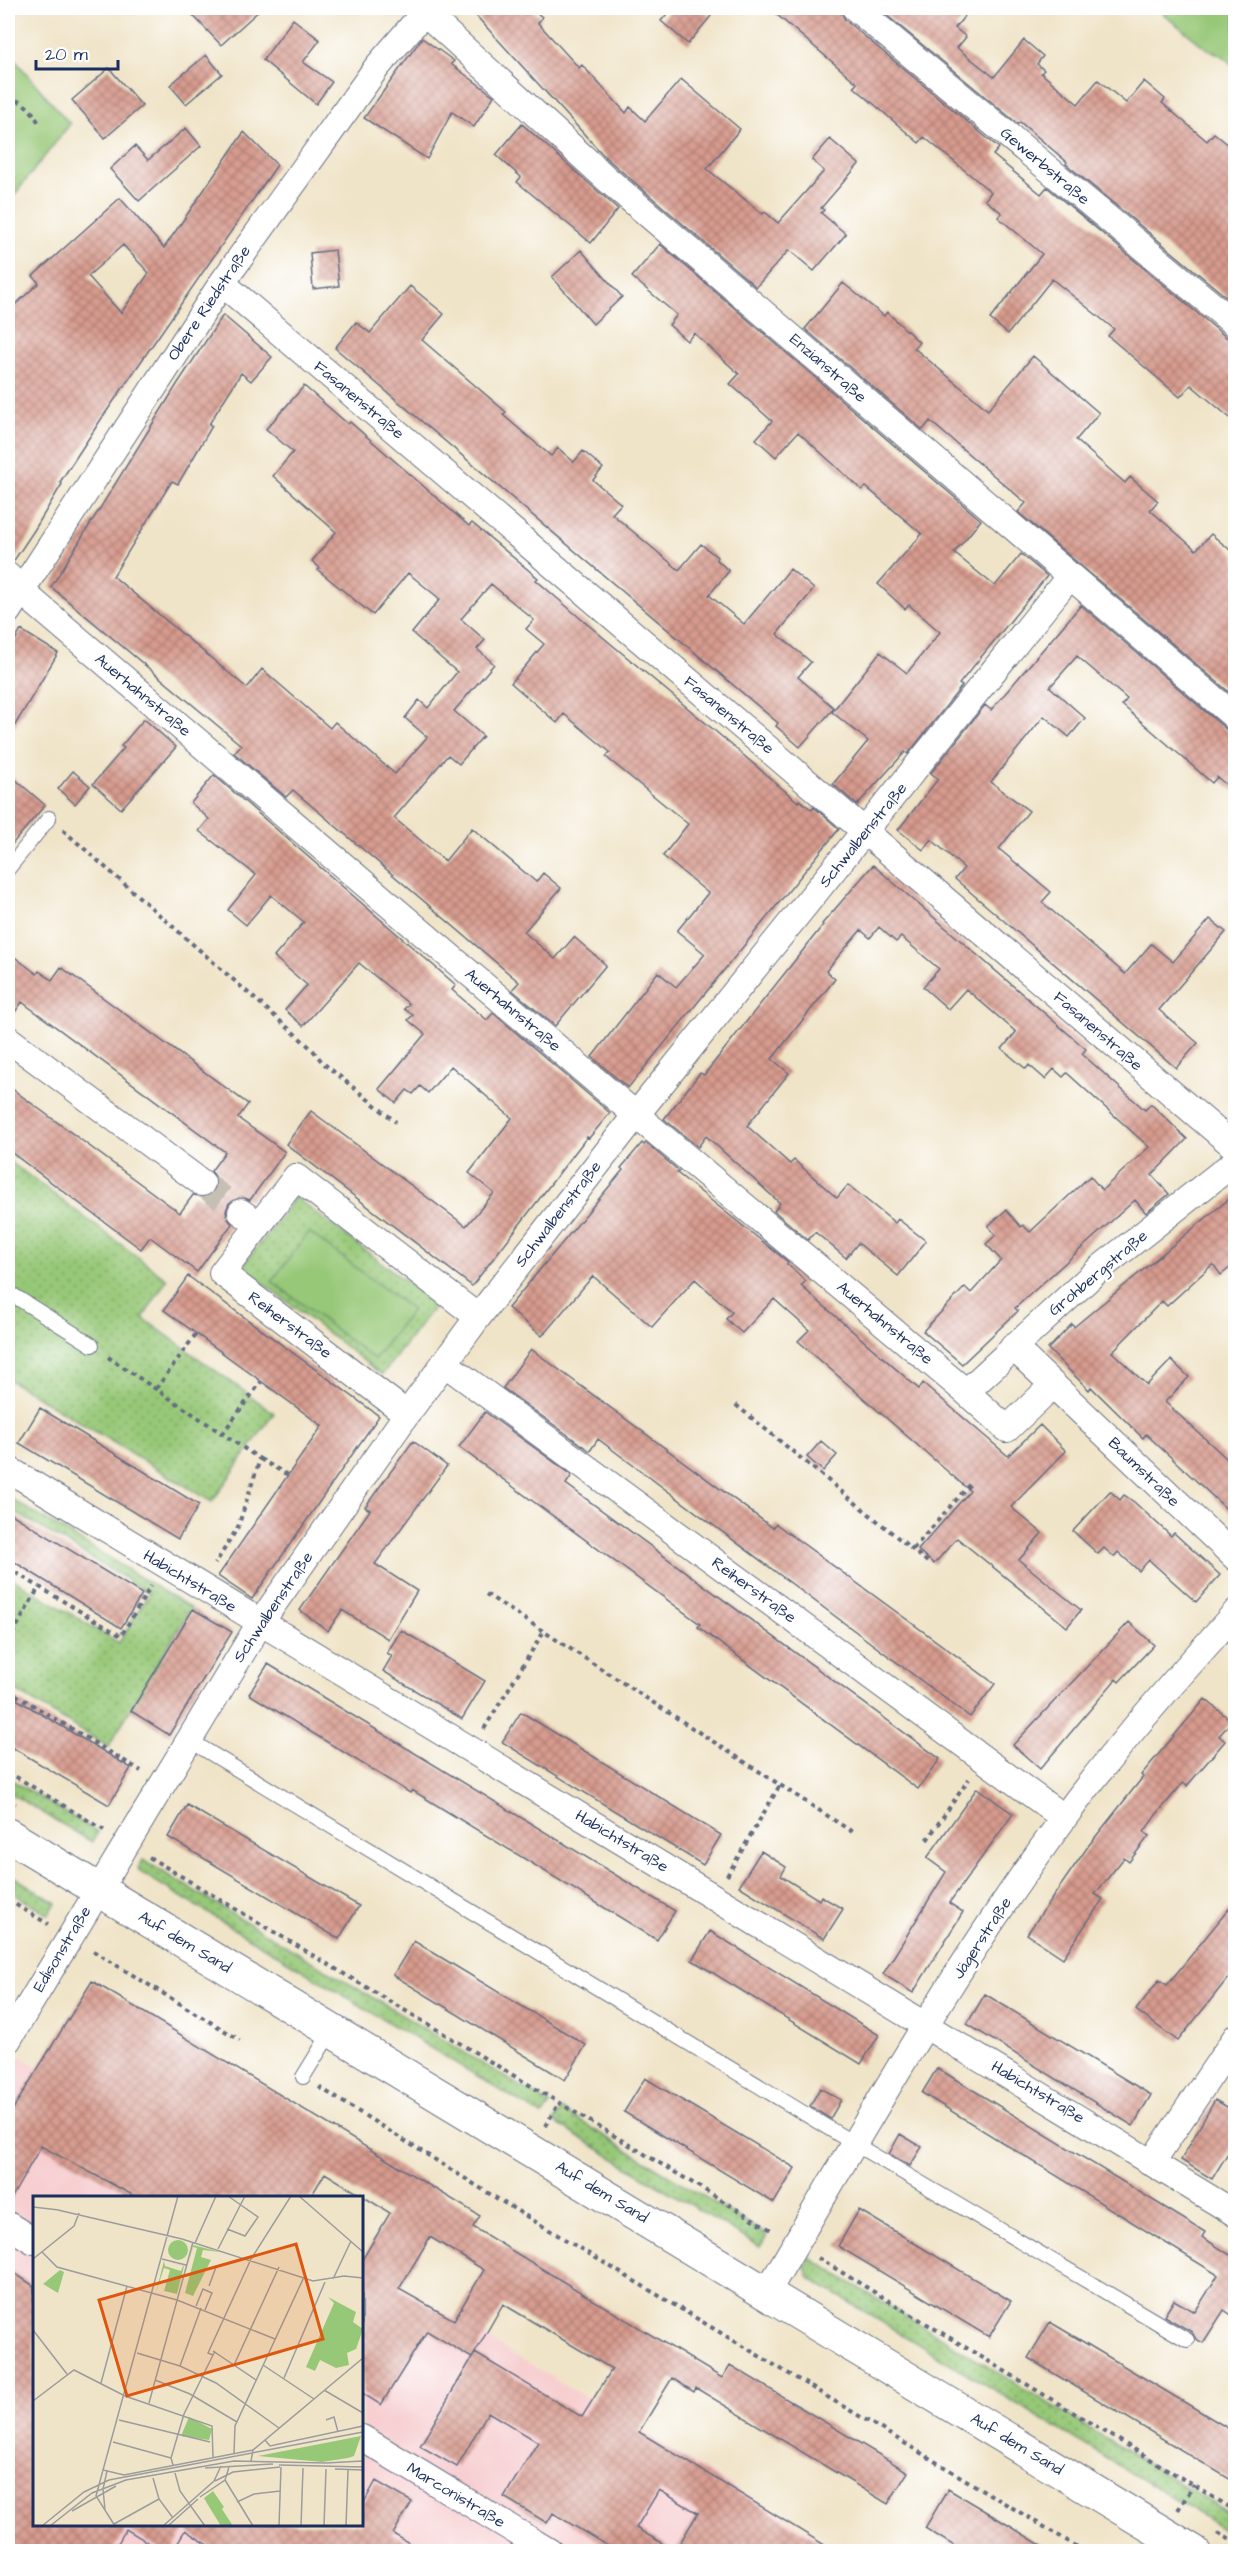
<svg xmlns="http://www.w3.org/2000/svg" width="1243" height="2559" font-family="'Architects Daughter',sans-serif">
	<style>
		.built { fill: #f7cfd1 }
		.grass { fill: url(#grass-dots); stroke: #597c6a; stroke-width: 1.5 }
		.park { fill: #97c877; stroke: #597c6a; stroke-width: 1.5 }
		.building { fill: url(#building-cross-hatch); fill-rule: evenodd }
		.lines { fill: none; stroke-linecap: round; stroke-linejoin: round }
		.street-tunnel { stroke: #c5c0b3; stroke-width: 26; stroke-dasharray: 26 13; stroke-linecap: butt }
		.lane-casing { stroke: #666e83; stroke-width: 16 }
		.street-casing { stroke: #666e83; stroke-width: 28 }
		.secondary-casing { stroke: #666e83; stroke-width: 35 }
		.path { stroke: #666e83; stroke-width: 4; stroke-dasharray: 4.5 4.5; stroke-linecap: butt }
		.lane { stroke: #fff; stroke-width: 14 }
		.street { stroke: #fff; stroke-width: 26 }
		.secondary { stroke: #fff; stroke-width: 33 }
		.labels { text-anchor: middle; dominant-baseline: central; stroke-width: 5; stroke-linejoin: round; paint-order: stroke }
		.street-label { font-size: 16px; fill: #1b2f5e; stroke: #fff }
		.inset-road { fill: none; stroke: #9b9c9e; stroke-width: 1.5 }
		.view { fill: #de5710; fill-opacity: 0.15; stroke: #de5710; stroke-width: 3 }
		.inset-edge { fill: none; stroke: #1b2f5e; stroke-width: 3 }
	</style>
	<defs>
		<pattern id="grass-dots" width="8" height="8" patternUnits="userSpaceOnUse" patternTransform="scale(1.5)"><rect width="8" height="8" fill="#97c877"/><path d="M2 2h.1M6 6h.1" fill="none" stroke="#7aa365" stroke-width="1.8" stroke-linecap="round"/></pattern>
		<pattern id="building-cross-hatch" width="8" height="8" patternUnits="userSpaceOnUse" patternTransform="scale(1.5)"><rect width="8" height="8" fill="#d89b8e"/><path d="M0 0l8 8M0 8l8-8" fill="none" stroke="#ae7f77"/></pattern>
	</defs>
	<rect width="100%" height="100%" fill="#fff"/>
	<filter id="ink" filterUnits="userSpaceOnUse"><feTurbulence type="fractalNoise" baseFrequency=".0167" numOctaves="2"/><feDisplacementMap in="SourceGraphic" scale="12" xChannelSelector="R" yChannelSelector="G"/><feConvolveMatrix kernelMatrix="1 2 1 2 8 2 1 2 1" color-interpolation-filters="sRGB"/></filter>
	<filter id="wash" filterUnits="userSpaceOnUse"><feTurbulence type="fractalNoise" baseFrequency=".008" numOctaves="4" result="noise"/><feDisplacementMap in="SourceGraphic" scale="24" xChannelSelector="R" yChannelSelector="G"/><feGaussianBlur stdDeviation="1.35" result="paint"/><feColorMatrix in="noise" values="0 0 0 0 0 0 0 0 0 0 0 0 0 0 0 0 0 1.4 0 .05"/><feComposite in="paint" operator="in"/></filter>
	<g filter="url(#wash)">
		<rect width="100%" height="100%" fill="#f0e4c8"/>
		<path class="built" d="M8 2049 253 2197 34 2198V2524H362V2263L840 2551H8Z"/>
		<path class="grass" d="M8 1160 167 1279 143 1318 274 1413 212 1502 8 1379Z
			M295 1197 436 1304 382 1375 242 1267Z
			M8 1497 191 1608 108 1747 8 1686V1576L119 1643 149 1593 8 1508Z
			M8 1778 98 1832 92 1842 8 1792Z
			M143 1860 550 2104 543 2116 140 1872 138 1868Z
			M8 1873 56 1903 48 1915 8 1890Z
			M562 2110 767 2235 760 2247 554 2122Z
			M810 2258 1235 2517V2536L809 2278 805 2267Z"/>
		<path class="park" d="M1156 8H1235V67L1223 56 1206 48Z
			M8 52 70 124 8 203Z
			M309 1232 412 1310 374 1359 272 1281Z"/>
		<g id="blocks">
			<path class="building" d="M186 8H262L221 45Z
				M469 8H530L542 17 538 23 579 68 582 65 626 113 630 107 645 121 681 79 740 129 707 169 763 214 765 212 778 223 824 171 812 160 830 139 859 164 821 208 824 210 821 213 846 234 814 271 789 250 756 287 606 158Z
				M672 8H700L711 16 688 44 661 21Z
				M769 8H840L845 20 999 148 993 155 1041 194 1047 187 1226 337 1236 340V423L1191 385 1180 397 1108 336 1114 329 1052 279 1008 334 990 319 1042 254 998 217 1002 213 985 200 991 192 924 137 919 143 854 87 857 83Z
				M878 8H971L955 28 966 37 957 48 994 77 1024 40 1043 56 1037 64 1044 70 1041 73 1078 104 1098 80 1126 103 1144 81 1165 99 1162 103 1207 141 1214 133 1236 151V305L1066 164 1067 162 1020 122 1018 124Z
				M293 19 320 40 303 62 332 82 316 104 263 60Z
				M422 38 454 61 451 64 494 96 474 127 452 112 427 159 364 118Z
				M206 55 222 74 186 104 170 85Z
				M109 68 142 106 105 138 72 100Z
				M522 124 618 209 591 243 517 182 521 177 496 155Z
				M186 128 201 146 139 201 110 169 135 146 148 160Z
				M244 132 277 165 102 418 60 482 62 484 35 529 13 562 8 561V311L39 283 33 276 120 198 164 248ZM123 245 149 273 121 313 88 276Z
				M660 244 981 520 954 553 995 586 1021 554 1047 576 959 684 962 686 908 754 905 752 857 805 833 784 868 741 832 712 880 652 907 673 940 632 909 605 905 609 878 584 922 534 866 487 862 490 798 432 776 457 756 439 772 421 730 384 739 374 694 333 687 341 669 325 677 315 632 277Z
				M335 250 339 286 313 289 310 253Z
				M581 250 622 297 593 324 552 277Z
				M843 283 884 316 887 312 919 342 914 348 988 410 1033 356 1099 413 1076 440 1125 483 1130 477 1158 501 1150 510 1196 550 1211 534 1236 555V698L1018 512 1026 503 930 421 923 430 805 329Z
				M410 286 444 314 422 340 506 412 503 415 551 456 558 448 574 462 583 451 603 468 593 480 621 504 612 514 679 570 701 544 717 557 716 559 729 571 709 595 744 624 790 569 814 589 777 634 811 662 798 677 834 708 800 747 776 726 778 723 335 348 356 322 370 333Z
				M223 315 272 357 251 381 241 373 209 424 212 426 178 484 172 481 113 576 247 688 262 669 330 728 335 722 395 774 427 737 405 718 419 700 428 708 457 672 412 633 440 599 408 573 373 615 318 570 320 568 312 561 336 532 273 476 293 452 266 429 304 386 348 424 350 422 469 526 472 523 538 578 536 580 580 618 714 730 798 802 799 800 812 810 814 807 839 829 628 1088 592 1057 658 972 676 987 705 954 677 931 708 893 663 856 688 824 606 757 610 752 564 714 557 723 511 683 544 644 526 629 534 620 491 584 461 619 485 640 477 649 494 664 454 711 483 736 459 764 448 755 394 818 445 861 472 828 536 882 543 873 561 888 524 932 555 959 574 937 606 965 555 1026 512 990 519 982 293 790 286 797 234 753 241 745 51 587 178 383Z
				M1081 605 1226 729 1236 733V793L1217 777 1212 783 1180 755 1122 705 1127 699 1077 656 1050 687 1085 718 1069 737 1044 716 991 782 1029 811 999 849 1051 892 1042 902 1125 974 1151 944 1173 962 1210 919 1226 932 1159 1010 1198 1043 1176 1068 955 879 964 868 931 839 923 850 898 830 938 779 931 773 985 705 991 710Z
				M21 630 58 653 8 737V653Z
				M144 719 176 747 121 809 93 784 124 748 121 746Z
				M73 771 90 786 75 804 58 789Z
				M8 773 45 805 8 849Z
				M214 775 456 985 452 990 487 1020 493 1013 610 1113 589 1138 587 1137 472 1286 286 1144 311 1111 466 1226 494 1193 469 1173 512 1118 451 1066 428 1093 420 1086 413 1094 407 1090 396 1103 379 1089 425 1034 408 1020 413 1015 404 1009 409 1004 359 963 303 1026 285 1010 307 985 274 957 304 922 271 895 246 925 228 910 256 875 199 831 209 819 191 803Z
				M873 865 1086 1049 1082 1054 1145 1110 1151 1104 1187 1139 1152 1175 1169 1194 1146 1213 1135 1200 1015 1308 1018 1311 962 1364 923 1331 965 1287 971 1293 1001 1260 986 1244 996 1235 988 1226 1006 1210 1021 1227 1023 1225 1030 1232 1090 1176 1102 1190 1149 1147 1067 1073 1063 1077 1054 1069 1045 1079 1029 1065 1026 1069 1002 1049 1016 1032 966 989 948 1009 923 987 939 969 901 937 896 942 879 927 870 938 861 930 826 971 835 979 772 1059 789 1073 747 1126 790 1164 794 1160 837 1198 848 1185 895 1223 898 1219 926 1241 898 1276 858 1243 846 1258 815 1232 808 1240 774 1211 780 1203 706 1136 698 1147 664 1119 700 1073 704 1075 823 925 822 924Z
				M8 952 37 974 39 971 52 980 61 967 248 1104 238 1118 285 1152 250 1200 242 1197 229 1203 226 1211 228 1219 232 1224 197 1272 150 1237 141 1249 8 1150V1086L180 1213 193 1195 207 1197 214 1191 216 1178 211 1171 225 1152 22 1002 8 1022Z
				M642 1143 644 1145 646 1143 679 1171 677 1173 788 1262 787 1264 806 1281 801 1286 919 1389 923 1383 1008 1456 1040 1425 1066 1451 1011 1507 1042 1533 1019 1560 1081 1610 1067 1627 957 1538 934 1564 918 1550 970 1491 798 1341 809 1330 774 1299 742 1333 726 1319 732 1312 695 1279 652 1327 593 1276 542 1336 508 1308 623 1170 621 1168Z
				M1236 1193V1263L1221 1275 1213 1264 1167 1306 1162 1301 1112 1352 1147 1385 1171 1360 1189 1377 1165 1402 1236 1467V1518L1146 1434 1143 1438 1091 1387 1089 1390 1048 1349 1072 1324 1074 1327Z
				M188 1276 379 1416 252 1599 218 1576 322 1426 164 1310Z
				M531 1349 773 1528 776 1524 995 1684 970 1717 598 1439 590 1451 503 1388Z
				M40 1408 199 1505 178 1539 19 1443Z
				M485 1412 572 1475 566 1484 940 1759 918 1789 698 1627 700 1624 459 1447Z
				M413 1441 447 1466 375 1564 417 1591 388 1639 342 1610 328 1631 300 1610 370 1510 365 1507Z
				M821 1441 837 1455 823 1471 807 1457Z
				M1110 1491 1120 1500 1124 1495 1134 1502 1171 1536 1174 1533 1220 1575 1196 1602 1149 1560 1139 1571 1118 1552 1114 1557 1104 1548 1098 1554 1073 1531Z
				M8 1512 142 1594 121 1628 8 1558Z
				M193 1609 232 1632 169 1735 131 1711Z
				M1129 1622 1154 1645 1119 1682 1116 1679 1040 1769 1013 1745Z
				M401 1630 485 1681 462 1719 383 1671 392 1656 387 1653Z
				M268 1664 675 1911 657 1940 412 1790 410 1793 249 1694Z
				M8 1694 131 1768 109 1805 8 1745Z
				M1205 1699 1232 1721 1219 1736 1225 1741 1187 1786 1183 1783 1156 1815 1144 1832 1149 1836 1129 1862 1124 1858 1095 1894 1103 1899 1063 1958 1027 1934 1089 1845 1143 1777 1141 1775Z
				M521 1712 721 1835 703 1865 502 1742Z
				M977 1788 1013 1814 949 1903 963 1912 913 1993 883 1974 946 1872 927 1858Z
				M187 1805 359 1906 339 1939 168 1837Z
				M761 1851 786 1867 781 1876 819 1900 821 1896 843 1909 824 1939 739 1886Z
				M1236 1900V1968L1178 2041 1136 2010 1159 1980 1167 1985Z
				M710 1931 879 2035 861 2064 692 1960Z
				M414 1941 586 2045 565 2080 393 1975Z
				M92 1981 480 2216 473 2227 722 2378 730 2365 908 2472 888 2504 696 2388 694 2392 672 2378 639 2432 836 2552H761L745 2542 739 2552H617L553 2513 547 2523 504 2497 538 2442 488 2412 457 2467 420 2446 472 2358 427 2331 381 2405 362 2393V2260L390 2213 325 2173 310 2198H138L41 2146 8 2204V2117ZM430 2237 484 2270 454 2320 399 2289ZM503 2304 612 2369 582 2417 475 2353 472 2358ZM659 2490 698 2513 675 2551 636 2528Z
				M985 1994 1151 2095 1133 2126 967 2024Z
				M937 2068 1205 2232 1202 2237 1230 2255 1236 2246V2318L1224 2310 1203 2343 1196 2339 1192 2332 1164 2316 1174 2300 1195 2312 1218 2275 922 2093Z
				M645 2078 795 2168 774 2203 624 2112Z
				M820 2088 841 2100 830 2119 810 2106Z
				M1215 2100 1236 2112V2140L1212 2179 1181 2160Z
				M900 2134 922 2147 910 2166 889 2154Z
				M859 2210 1011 2301 989 2337 838 2246Z
				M8 2269 34 2286V2524H362V2506L376 2481 412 2502 393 2534 425 2552H219L185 2530 172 2552H164L126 2529 113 2552H8Z
				M1050 2322 1236 2433V2483L1028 2358Z
				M948 2489 1013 2528 1052 2552H964L925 2528Z"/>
		</g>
	</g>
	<g filter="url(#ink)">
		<use href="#blocks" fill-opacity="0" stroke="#666e83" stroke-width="1.5"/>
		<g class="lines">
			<path class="street-tunnel" d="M202 1183 241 1212"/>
			<defs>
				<path id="lane" d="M8 869 49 818
					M8 1292 92 1345
					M189 1740 853 2143 1187 2340
					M303 2077 332 2030"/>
				<path id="street" d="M855 8 1236 325
					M424 12 608 180 1236 718
					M222 283 1236 1148
					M8 576 20 590 636 1115 966 1392 1007 1429 1053 1385
					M8 611 222 283 377 67 428 8
					M8 1039 202 1183
					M241 1212 259 1225
					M1013 1347 1236 1558
					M444 1363 1064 1818
					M966 1392 1099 1269 1236 1161
					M407 1414 222 1273 296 1177 478 1317
					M8 1469 1236 2214
					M8 2040 260 1623 407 1414 478 1317 636 1115 1070 576
					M1152 2162 1236 2037
					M8 2225 34 2241
					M767 2292C862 2131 953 1968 1064 1818 1117 1745 1176 1679 1236 1612
					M362 2438 550 2552"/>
				<path id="secondary" d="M8 1835 1194 2552"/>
			</defs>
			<use href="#lane" class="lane-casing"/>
			<use href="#street" class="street-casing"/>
			<use href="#secondary" class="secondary-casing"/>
			<path class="path" d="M8 97C25 103 32 108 40 126
				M63 830 312 1049 323 1063 396 1122
				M108 1357 260 1459 238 1527 215 1564
				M156 1389 196 1334
				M736 1405 930 1564
				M222 1434 261 1382
				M260 1459 288 1475
				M913 1549 970 1484
				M8 1568 121 1636 151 1586
				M486 1594 854 1833
				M8 1642 39 1587
				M8 1690 141 1771
				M484 1729 544 1631
				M8 1772 104 1830
				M8 1799 16 1804
				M927 1840 969 1779
				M149 1857 773 2231
				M727 1876 780 1785
				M8 1900 48 1924
				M93 1951 240 2040
				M319 2087 501 2201 1086 2552
				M545 2126 559 2103
				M818 2258 1236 2511
				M1178 2510 1194 2485
				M1218 2533 1236 2543"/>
			<use href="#lane" class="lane"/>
			<use href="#street" class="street"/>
			<use href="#secondary" class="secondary"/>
		</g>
	</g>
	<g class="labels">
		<g class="street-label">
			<text transform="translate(1045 166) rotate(40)">Gewerbstraße</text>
			<text transform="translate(209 303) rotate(-56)">Obere Riedstraße</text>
			<text transform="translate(828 368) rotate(41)">Enzianstraße</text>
			<text transform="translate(359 400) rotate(40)">Fasanenstraße</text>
			<text transform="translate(143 695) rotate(40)">Auerhahnstraße</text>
			<text transform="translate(729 715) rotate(40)">Fasanenstraße</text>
			<text transform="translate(863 835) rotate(-51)">Schwalbenstraße</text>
			<text transform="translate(513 1010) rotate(40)">Auerhahnstraße</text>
			<text transform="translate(1098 1031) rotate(41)">Fasanenstraße</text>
			<text transform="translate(558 1214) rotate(-52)">Schwalbenstraße</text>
			<text transform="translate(1098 1273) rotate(-40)">Grohbergstraße</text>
			<text transform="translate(885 1323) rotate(40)">Auerhahnstraße</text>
			<text transform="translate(290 1325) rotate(37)">Reiherstraße</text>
			<text transform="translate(1144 1472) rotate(44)">Baumstraße</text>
			<text transform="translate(190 1581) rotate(31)">Habichtstraße</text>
			<text transform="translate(754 1590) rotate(36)">Reiherstraße</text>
			<text transform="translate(273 1607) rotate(-56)">Schwalbenstraße</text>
			<text transform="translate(622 1841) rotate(31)">Habichtstraße</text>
			<text transform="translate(982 1938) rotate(-57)">Jägerstraße</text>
			<text transform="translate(185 1942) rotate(31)">Auf dem Sand</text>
			<text transform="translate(62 1949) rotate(-59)">Edisonstraße</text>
			<text transform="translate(1038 2092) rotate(31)">Habichtstraße</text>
			<text transform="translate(602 2192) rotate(31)">Auf dem Sand</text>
			<text transform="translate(1017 2444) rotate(31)">Auf dem Sand</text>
			<text transform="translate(456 2495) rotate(31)">Marconistraße</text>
		</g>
	</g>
	<g transform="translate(33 2196)">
		<rect width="330" height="330" fill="#f0e4c8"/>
		<path d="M160 49 187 56 170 54 168 61 178 64 160 100 152 97 164 52 160 51 152 79ZM131 65 132 70 148 75 150 70 135 66 151 70 144 98 131 95 137 74 131 72 123 96ZM27 74 31 76 25 97 10 88ZM156 221 179 233 176 244 148 240ZM328 240 321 260 315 262 289 266 225 260Z" fill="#97c877"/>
		<path d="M135 54a10 10 0 1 1 20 0a10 10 0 1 1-20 0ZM295 101 323 116 320 126 330 133 323 153 314 157 316 169 303 172 287 164 282 175 273 171 301 107ZM180 295 191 311 189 313 200 330H188L175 309 171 302Z" fill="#97c877"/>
		<path class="inset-road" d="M145 0 70 274 91 279 220 254M266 0 330 56M0 11 26 14M25 14 149 43 280 85 311 80 330 82M194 33 212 40 225 21 195 0M162 47 183 0M185 53 212 0M9 56 24 71 144 104 242 143M0 63 41 30 46 17M129 63 153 69M300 83 318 45M176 90 183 71M163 110 170 93 179 97 172 114M0 134 34 178M180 155 223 184M104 157 147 170 183 187 246 232M180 159 175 157 218 63 258 0M201 169 246 71M230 169 281 203M147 170 168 112M251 182 292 86M122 184 157 198 204 226M68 187 94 90M291 194 330 217M0 205 41 174 92 200 179 230 180 261M116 207 160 46M86 224 177 246M293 224 301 221 305 236M232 244 237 250 330 230M80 246 138 262M201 257 202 230 271 81M218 265 220 254 330 162M293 267 330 265M140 269 138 262 151 218 182 155M246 269 330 271M172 272 240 268M302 273 330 274M70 274 63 300 82 330M142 277 147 295 172 330M120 282 126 303 140 322M192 284 220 330M182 285 200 276 247 271M167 301 192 284 196 271M204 306 221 298 247 295M72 314 70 293 74 275M39 315 83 290M81 328 126 303M9 330 51 296 76 284 330 236M17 330 59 297 93 284 201 265 293 267M130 330 181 285 188 270M135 330 165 303M246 330 248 271M268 330 270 272M291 330 293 273M313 330 315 274"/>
		<path class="view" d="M263 48 290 143 94 200 66 104Z"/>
		<rect width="330" height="330" class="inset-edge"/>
	</g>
	<rect width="1243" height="2559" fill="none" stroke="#fff" stroke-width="30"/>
	<path d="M36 60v9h82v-9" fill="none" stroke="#1b2f5e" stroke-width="3"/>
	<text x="45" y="60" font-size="18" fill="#1b2f5e" stroke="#ffffff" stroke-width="4.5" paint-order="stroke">20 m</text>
</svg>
